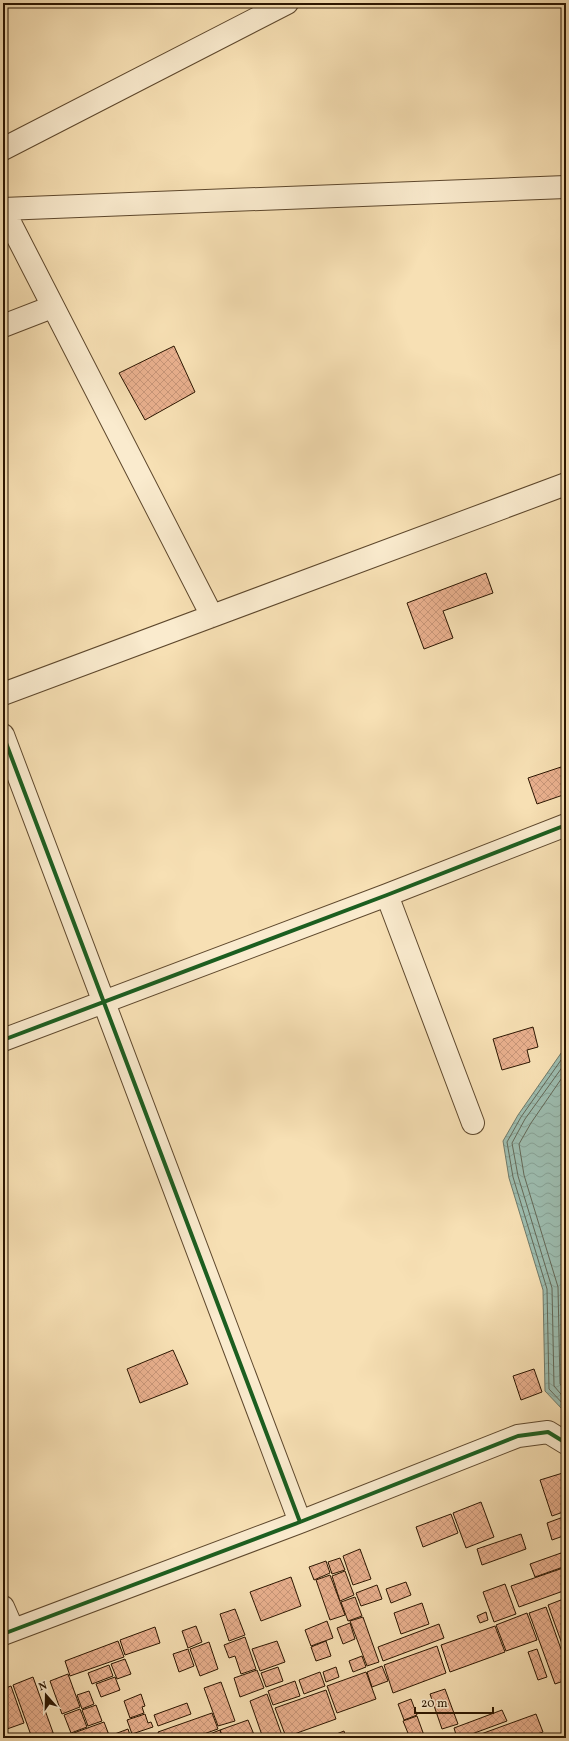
<svg xmlns="http://www.w3.org/2000/svg" width="569" height="1741" font-family="Vollkorn,serif">
	<style>
		.water { fill: url(#water-waves); stroke: #6f7a6a }
		.lines { fill: none; stroke-linecap: round; stroke-linejoin: round }
		.shore { stroke: #646958; stroke-width: 1 }
		.building { fill: url(#building-cross-hatch); stroke: #2b1500 }
		.minor-casing { stroke: #5e482d; stroke-width: 24 }
		.minor { stroke: #faebce; stroke-width: 22 }
		.cycleway-casing { stroke: #faebce; stroke-width: 6 }
		.cycleway { stroke: #1b5e20; stroke-width: 4 }
	</style>
	<defs>
		<pattern id="water-waves" width="16" height="10" patternUnits="userSpaceOnUse"><rect width="16" height="10" fill="#9dbdb0"/><path d="M0 5q4-4 8 0t8 0" fill="none" stroke="#87a296"/></pattern>
		<pattern id="building-cross-hatch" width="8" height="8" patternUnits="userSpaceOnUse"><rect width="8" height="8" fill="#e9b08e"/><path d="M0 0l8 8M0 8l8-8" fill="none" stroke="#c89679"/></pattern>
	</defs>
	<rect width="100%" height="100%" fill="#f7e0b4"/>
	<filter id="stains"><feTurbulence type="fractalNoise" baseFrequency=".005" numOctaves="4"/><feColorMatrix values="0 0 0 0 .2 0 0 0 0 .09 0 0 0 0 .02 0 0 0 .5 -.17"/></filter>
	<radialGradient id="worn" r=".72"><stop offset=".6" stop-color="#630" stop-opacity="0"/><stop offset="1" stop-color="#630" stop-opacity=".3"/></radialGradient>
	<path class="water" d="M566 1046V1411L562 1409 545 1391 543 1290 509 1178 503 1141 518 1115Z"/>
	<g class="lines">
		<path class="shore" d="M566 1053 521 1117 507 1142 513 1177 547 1289 549 1389 566 1407
			M566 1062 525 1119 512 1143 518 1176 552 1288 554 1386 566 1400
			M566 1072 531 1123 519 1144 524 1175 558 1287 560 1384 566 1391"/>
	</g>
	<path class="building" d="M174 346 195 392 145 420 119 373Z
		M486 573 493 593 443 611 453 638 424 649 407 603Z
		M564 766 566 771V794L537 804 528 778Z
		M533 1027 538 1047 527 1050 530 1062 502 1070 493 1039Z
		M173 1350 188 1384 140 1403 127 1369Z
		M534 1369 542 1392 521 1400 513 1376Z
		M566 1472V1511L552 1516 540 1480Z
		M481 1502 494 1537 466 1548 453 1513Z
		M451 1514 458 1533 423 1547 416 1527Z
		M566 1516V1535L552 1540 547 1523Z
		M521 1534 526 1549 482 1565 477 1549Z
		M360 1549 371 1579 353 1585 343 1556Z
		M561 1553 566 1566 535 1577 530 1564Z
		M340 1558 345 1570 332 1574 328 1562Z
		M326 1561 330 1573 314 1580 309 1567Z
		M566 1567V1590L519 1607 511 1586Z
		M345 1571 354 1595 340 1601 332 1576Z
		M330 1575 345 1615 330 1620 316 1580Z
		M291 1577 301 1606 261 1621 250 1592Z
		M406 1582 411 1595 391 1603 386 1589Z
		M505 1584 516 1614 494 1622 483 1592Z
		M377 1585 382 1599 361 1606 356 1593Z
		M355 1597 362 1616 348 1621 341 1602Z
		M566 1598V1655L548 1605Z
		M422 1603 429 1624 401 1634 394 1613Z
		M546 1607 566 1663V1680L555 1684 529 1613Z
		M235 1609 245 1635 229 1641 220 1614Z
		M486 1612 488 1620 480 1623 477 1616Z
		M527 1613 537 1640 506 1651 496 1625Z
		M363 1617 379 1662 367 1666 350 1621Z
		M327 1621 333 1638 311 1646 305 1630Z
		M350 1623 355 1639 343 1644 337 1628Z
		M439 1624 444 1638 383 1661 378 1647Z
		M196 1626 202 1642 188 1648 182 1631Z
		M495 1626 505 1652 450 1672 441 1645Z
		M155 1627 160 1643 125 1655 120 1640Z
		M245 1637 256 1669 241 1674 235 1656 229 1658 224 1645Z
		M118 1641 124 1657 70 1676 65 1661Z
		M277 1641 285 1662 260 1671 252 1649Z
		M326 1641 331 1656 316 1661 311 1647Z
		M209 1642 218 1669 200 1676 190 1649Z
		M437 1646 446 1673 393 1693 384 1665Z
		M188 1649 194 1666 179 1672 173 1654Z
		M537 1649 547 1677 538 1680 528 1652Z
		M362 1656 366 1667 353 1672 349 1661Z
		M125 1659 131 1674 117 1679 111 1664Z
		M109 1665 113 1676 92 1684 88 1673Z
		M382 1666 388 1681 372 1687 367 1672Z
		M278 1667 283 1681 266 1687 261 1673Z
		M336 1667 339 1677 326 1682 323 1672Z
		M257 1670 264 1688 240 1697 234 1678Z
		M320 1672 325 1686 304 1694 299 1680Z
		M366 1672 376 1699 337 1713 327 1686Z
		M68 1674 80 1707 62 1714 50 1681Z
		M33 1677 55 1738H32L13 1685Z
		M115 1677 120 1690 101 1697 96 1684Z
		M295 1681 300 1696 273 1705 268 1691Z
		M221 1682 235 1721 218 1726 204 1688Z
		M11 1686 24 1723 7 1729 3 1718V1689Z
		M445 1689 458 1724 442 1729 430 1694Z
		M326 1690 336 1719 286 1737 275 1708Z
		M89 1691 94 1704 82 1709 77 1695Z
		M141 1694 145 1706 142 1707 144 1713 130 1718 124 1701Z
		M267 1694 283 1738H263L250 1701Z
		M411 1699 417 1715 404 1720 398 1704Z
		M187 1703 191 1714 158 1726 154 1715Z
		M96 1705 102 1721 88 1726 82 1710Z
		M80 1709 87 1727 71 1733 64 1715Z
		M502 1710 507 1721 461 1738H457L454 1728Z
		M212 1713 218 1729 192 1738H160L158 1732Z
		M145 1714 148 1723 151 1722 153 1727 132 1734 127 1720Z
		M536 1714 543 1732 527 1738H470Z
		M417 1716 425 1738H410L403 1721Z
		M248 1720 255 1737 223 1738 220 1730Z
		M104 1722 109 1735 101 1738H72L71 1734Z
		M128 1729 131 1738H104Z
		M220 1730 223 1738H202V1737Z
		M344 1731 346 1738H329V1737Z"/>
	<g class="lines">
		<defs>
			<path id="minor" d="M3 149 287 3
				M3 209 566 187
				M3 209 212 616
				M3 326 52 307
				M3 694 566 484
				M3 735 300 1522
				M387 895 473 1123
				M3 1040 387 895 566 825
				M3 1607 13 1630
				M3 1634 300 1522 518 1436 548 1432 566 1443"/>
		</defs>
		<use href="#minor" class="minor-casing"/>
		<use href="#minor" class="minor"/>
		<defs>
			<path id="cycleway" d="M3 735 300 1522
				M3 1040 387 895 566 825
				M3 1634 300 1522 518 1436 548 1432 566 1443"/>
		</defs>
		<use href="#cycleway" class="cycleway-casing"/>
		<use href="#cycleway" class="cycleway"/>
	</g>
	<rect width="569" height="1741" fill="none" stroke="#f7e0b4" stroke-width="16"/>
	<rect x="4" y="4" width="561" height="1733" fill="none" stroke="#2b1500" stroke-width="2"/>
	<rect x="8" y="8" width="553" height="1725" fill="none" stroke="#2b1500"/>
	<g transform="translate(46 1695) rotate(340)" stroke="#faebce" stroke-width="3" paint-order="stroke">
	<path d="M0-3L7 15L0 10L-7 15Z" fill="#2b1500"/>
	<text y="-6" font-size="11" font-weight="bold" text-anchor="middle" fill="#2b1500">N</text>
	</g>
	<path d="M415 1707v6h78v-6" fill="none" stroke="#2b1500" stroke-width="2"/>
	<text x="421" y="1707" font-size="12" fill="#2b1500" stroke="#faebce" stroke-width="3" paint-order="stroke">20 m</text>
	<rect width="100%" height="100%" filter="url(#stains)"/>
	<rect width="100%" height="100%" fill="url(#worn)"/>
</svg>
